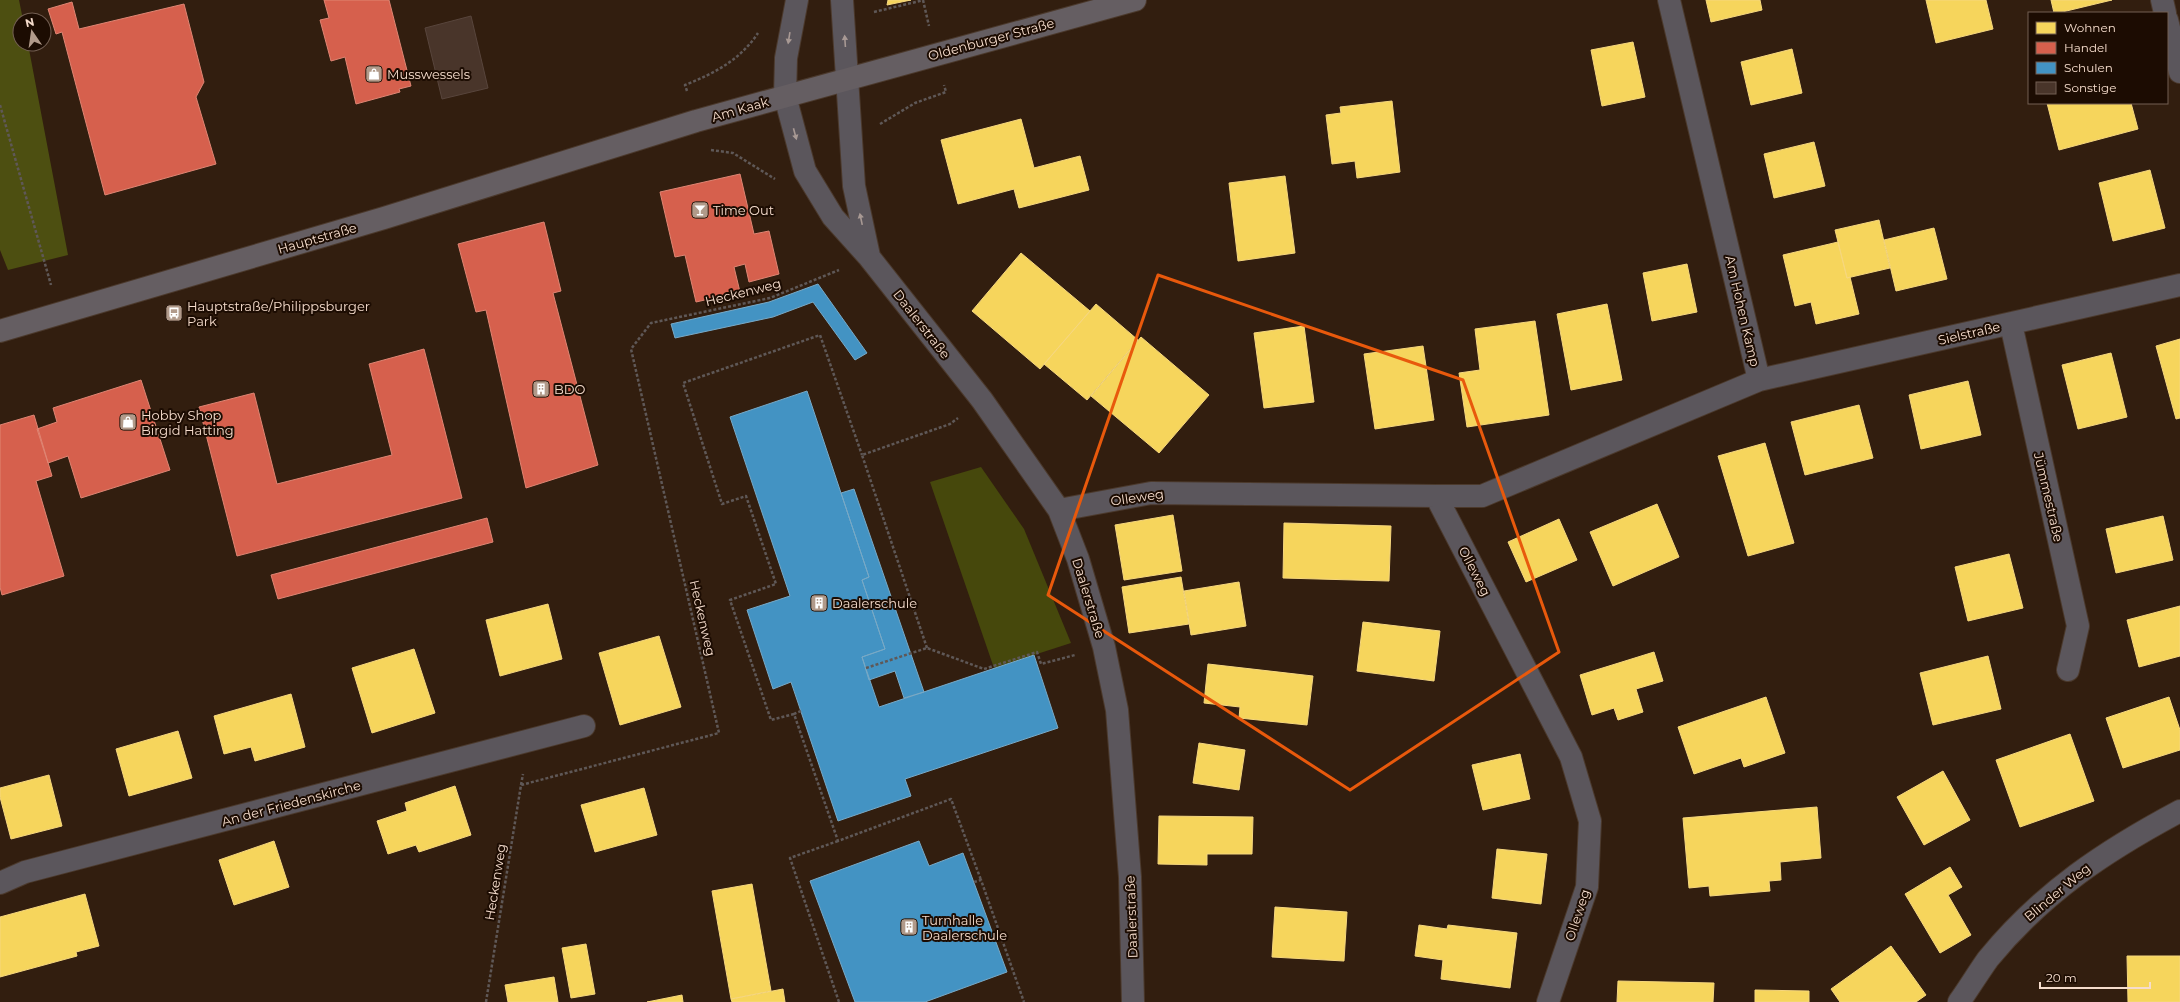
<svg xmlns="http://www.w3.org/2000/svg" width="2180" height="1002" font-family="Montserrat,sans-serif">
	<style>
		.green { fill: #46480c }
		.forest { fill: #4d4f11 }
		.homes { fill: #f6d55c; stroke: #f6d77e }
		.shops { fill: #d6604d; stroke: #df8573 }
		.schools { fill: #4393c3; stroke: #78a9c6 }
		.building { fill: #49352a; stroke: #58453c }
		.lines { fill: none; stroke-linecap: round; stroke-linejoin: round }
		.minor-casing { stroke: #4b392c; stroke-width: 24 }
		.major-casing { stroke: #4b392c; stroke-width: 24 }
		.path { stroke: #5f5857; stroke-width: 2.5; stroke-dasharray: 3 2; stroke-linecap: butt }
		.minor { stroke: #5b565c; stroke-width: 22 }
		.major { stroke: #655e62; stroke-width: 22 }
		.oneway { fill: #a89994 }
		.marked { fill: none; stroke: #e8590c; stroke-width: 3; stroke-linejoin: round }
		.labels { text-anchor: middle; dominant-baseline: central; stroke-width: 4; stroke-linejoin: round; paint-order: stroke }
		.street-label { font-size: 13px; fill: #f5dccc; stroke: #1c0c02 }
		.poi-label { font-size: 13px; fill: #f5dccc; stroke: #1c0c02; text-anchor: start }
	</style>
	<rect width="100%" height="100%" fill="#321e0f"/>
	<path class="green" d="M981 467 1024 529 1071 643 994 668 930 482Z"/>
	<path class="forest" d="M0 0H19L23 20H20V44H28L68 255 8 270 0 250Z"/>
	<path class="homes" d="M888 0H911L887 5Z
		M1706 0H1760L1762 10 1711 22Z
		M1926 0H1986L1993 29 1936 43Z
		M2051 0H2112L2058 13H2054Z
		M1633 42 1645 97 1602 106 1591 50Z
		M1792 49 1802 93 1751 105 1741 62Z
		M1392 101 1400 172 1357 178 1355 161 1332 164 1326 115 1341 113 1340 107Z
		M2047 103H2131L2138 129 2059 150Z
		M1021 119 1034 168 1080 156 1089 190 1019 208 1014 189 958 204 941 140Z
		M1814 142 1825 186 1774 198 1764 154Z
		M2150 170 2165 228 2113 241 2099 183Z
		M1285 176 1295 253 1238 261 1229 183Z
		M1879 220 1890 268 1847 278 1835 230Z
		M1934 228 1947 279 1896 291 1884 240Z
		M1838 242 1847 278 1850 277 1859 314 1816 324 1811 302 1795 306 1783 255Z
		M1021 253 1090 311 1040 369 972 311Z
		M1687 264 1697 312 1652 321 1643 273Z
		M1096 304 1138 340 1087 400 1044 364Z
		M1607 304 1622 380 1571 390 1557 314Z
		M1535 321 1549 415 1467 427 1459 373 1480 370 1475 329Z
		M1304 326 1314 402 1264 408 1254 333Z
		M1141 337 1209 395 1159 453 1091 396Z
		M2180 339V418L2176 419 2156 346Z
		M1423 346 1434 420 1375 429 1364 354Z
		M2111 353 2127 417 2078 429 2062 365Z
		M1968 381 1981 435 1921 449 1909 395Z
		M1859 405 1873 458 1805 475 1791 422Z
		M1765 443 1794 543 1748 556 1718 456Z
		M1657 504 1679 557 1613 586 1590 532Z
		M1173 515 1182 571 1124 580 1115 525Z
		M2163 516 2173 560 2116 573 2106 529Z
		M1559 519 1577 560 1526 582 1508 542Z
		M1284 523 1391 526 1389 581 1283 578Z
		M2009 554 2023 608 1968 621 1955 567Z
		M1181 577 1189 624 1129 633 1122 587Z
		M1239 582 1246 626 1191 635 1184 591Z
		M548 604 562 659 500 676 486 620Z
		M2180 606V656L2139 667 2127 620Z
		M1363 622 1440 631 1434 681 1357 671Z
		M659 636 681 707 620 725 599 653Z
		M414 649 435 713 372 733 352 668Z
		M1654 652 1663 681 1636 689 1643 712 1618 720 1614 708 1592 715 1580 675Z
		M1988 656 2001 709 1933 725 1920 673Z
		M1208 664 1313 676 1307 725 1239 718 1240 707 1204 703Z
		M291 694 305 747 255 761 251 747 224 754 214 716Z
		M1766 697 1785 753 1744 767 1741 758 1694 774 1678 727Z
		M2169 697 2180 730V750L2123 768 2106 718Z
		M178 731 192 778 129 796 116 749Z
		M2070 734 2094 801 2020 827 1996 760Z
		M1199 743 1245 750 1239 790 1193 783Z
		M1520 754 1530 799 1483 810 1472 765Z
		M1943 771 1970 820 1924 845 1897 797Z
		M49 775 62 826 11 839 0 797V788Z
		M455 786 471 835 419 852 416 845 388 854 377 821 407 811 405 803Z
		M644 788 657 835 595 852 581 805Z
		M1817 807 1821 858 1780 862 1781 880 1769 881 1770 891 1710 896 1709 886 1689 888 1683 818Z
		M1159 816 1253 817 1252 854H1207V865L1158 864Z
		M274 841 289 887 234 905 219 860Z
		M1497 849 1547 854 1541 904 1492 898Z
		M1950 867 1962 887 1948 895 1971 935 1940 953 1905 894Z
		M752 884 771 991 731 999 712 891Z
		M85 894 99 946 76 952 77 956 0 977V917Z
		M1275 907 1347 912 1344 961 1272 957Z
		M1419 925 1447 929 1448 925 1517 933 1510 988 1441 979 1443 960 1415 956Z
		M586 944 595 994 571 998 562 948Z
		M1891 946 1926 995 1916 1002H1840L1831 989Z
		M2127 956H2180V1002H2128Z
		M554 977 558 1002H508L505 985Z
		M1618 981 1714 983 1713 1002H1617Z
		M783 989 785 1002H732L731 999Z
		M1755 990 1809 991V1002H1755Z
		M682 995 683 1002H647Z"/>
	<path class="shops" d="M324 0H389L411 86 399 89 400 92 356 104 345 57 331 61 320 20 329 18Z
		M72 2 79 29 184 4 204 82 196 97 216 164 105 195 62 32 56 34 48 9Z
		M740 174 754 234 769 231 779 274 749 282 745 264 734 267 740 292 696 302 685 255 675 257 660 192Z
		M544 222 561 291 553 293 598 465 526 488 486 310 476 312 458 244Z
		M424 349 462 498 237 556 199 407 254 393 277 484 392 455 369 364Z
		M141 380 170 470 81 498 68 456 48 463 37 429 57 422 53 408Z
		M34 415 52 476 36 481 64 576 2 595 0 587V425Z
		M487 518 493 542 278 599 271 575Z"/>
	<path class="schools" d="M818 284 867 353 855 360 813 302 773 317 675 338 671 324 769 302Z
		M807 391 869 577 862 580 885 649 862 657 879 707 1034 655 1058 728 905 779 911 796 838 821 791 682 773 689 747 610 790 596 730 417Z
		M854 489 924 692 904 698 895 671 869 680 862 657 885 649 862 580 869 577 841 493Z
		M919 841 929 866 963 853 1007 972 925 1002H855L810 881Z"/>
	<path class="building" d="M471 16 488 88 442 99 425 28Z"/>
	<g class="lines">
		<defs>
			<path id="minor" d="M797 0 786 58 785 96 805 171 833 217 869 257 982 400 1059 510 1078 559 1104 647 1117 710 1130 877 1133 1002
				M842 0 854 186 869 256
				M2162 0 2165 13
				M2167 20 2180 72
				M2011 324 2078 626 2068 670
				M1759 380 2180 285
				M1436 496H1482L1759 380 1669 0
				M1059 510 1151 493 1436 496 1571 757 1590 821 1587 887 1548 1002
				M0 883 25 872 584 726
				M1959 1002C1969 988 1978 973 1988 959 2043 892 2105 851 2180 811"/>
			<path id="major" d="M0 331 384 218 696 121 1135 0"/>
		</defs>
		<use href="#minor" class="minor-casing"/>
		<use href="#major" class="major-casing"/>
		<path class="path" d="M923 0 929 26
			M874 12 924 0
			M687 91 685 85C715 73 740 60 758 33
			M0 105 51 285
			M880 124 915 103 946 92 944 85
			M711 150 733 153 775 179
			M927 648 862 455 950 424 958 418
			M866 668 927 648 984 669 1037 652 1041 664 1075 655
			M801 711 794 714 838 841 951 799 981 880
			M794 714 771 720 730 600 776 584 746 496 722 504 683 383 820 335 862 455
			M521 785 523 774
			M838 841 790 858 839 1002
			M974 882 981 880 1024 1002
			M486 1002 521 785 719 733 631 349 651 323 770 298 839 270"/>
		<use href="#minor" class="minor"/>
		<use href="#major" class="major"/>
	</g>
	<defs><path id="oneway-solid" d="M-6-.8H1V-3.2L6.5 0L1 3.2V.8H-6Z"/></defs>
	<g class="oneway">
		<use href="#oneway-solid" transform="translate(789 38) rotate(99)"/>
		<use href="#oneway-solid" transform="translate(845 41) rotate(-94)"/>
		<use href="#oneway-solid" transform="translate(795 134) rotate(75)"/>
		<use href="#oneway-solid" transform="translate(861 219) rotate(-102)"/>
	</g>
	<path class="marked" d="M1158 275 1463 380 1559 652 1350 790 1048 595Z"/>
	<defs>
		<symbol id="shop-square" viewBox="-11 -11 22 22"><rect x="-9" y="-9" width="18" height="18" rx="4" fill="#b19a8a" stroke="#1c0c02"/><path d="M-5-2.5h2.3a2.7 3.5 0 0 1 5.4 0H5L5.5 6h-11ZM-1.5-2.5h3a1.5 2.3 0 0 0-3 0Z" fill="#fff"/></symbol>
		<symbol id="bar-square" viewBox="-11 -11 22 22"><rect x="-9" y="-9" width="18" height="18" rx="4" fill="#b19a8a" stroke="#1c0c02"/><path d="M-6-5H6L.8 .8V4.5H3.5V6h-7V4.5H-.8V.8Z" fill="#fff"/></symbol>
		<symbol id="bus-square" viewBox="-11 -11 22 22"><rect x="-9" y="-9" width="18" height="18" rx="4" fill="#b19a8a" stroke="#1c0c02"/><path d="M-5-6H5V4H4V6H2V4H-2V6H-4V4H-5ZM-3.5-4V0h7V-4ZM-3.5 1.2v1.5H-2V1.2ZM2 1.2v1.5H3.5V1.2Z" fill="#fff"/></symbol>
		<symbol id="building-square" viewBox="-11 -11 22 22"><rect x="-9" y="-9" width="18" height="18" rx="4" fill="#b19a8a" stroke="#1c0c02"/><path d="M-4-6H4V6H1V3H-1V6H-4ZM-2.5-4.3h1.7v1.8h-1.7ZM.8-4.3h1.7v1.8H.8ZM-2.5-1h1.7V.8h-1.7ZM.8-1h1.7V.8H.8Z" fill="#fff"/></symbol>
	</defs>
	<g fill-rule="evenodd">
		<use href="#shop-square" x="364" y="64" width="20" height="20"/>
		<use href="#bar-square" x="690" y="200" width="20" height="20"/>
		<use href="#bus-square" x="164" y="303" width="20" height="20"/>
		<use href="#building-square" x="531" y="379" width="20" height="20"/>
		<use href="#shop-square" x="118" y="412" width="20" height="20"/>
		<use href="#building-square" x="809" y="593" width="20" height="20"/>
		<use href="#building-square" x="899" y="917" width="20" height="20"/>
	</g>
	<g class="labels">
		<g class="street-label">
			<text transform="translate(991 39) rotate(-15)">Oldenburger Straße</text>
			<text transform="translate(740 109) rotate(-16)">Am Kaak</text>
			<text transform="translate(317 238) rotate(-16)">Hauptstraße</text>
			<text transform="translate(743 292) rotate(-14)">Heckenweg</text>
			<text transform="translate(1743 311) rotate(77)">Am Hohen Kamp</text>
			<text transform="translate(922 324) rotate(52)">Daalerstraße</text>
			<text transform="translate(1969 333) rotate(-13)">Sielstraße</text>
			<text transform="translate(1137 497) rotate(-8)">Olleweg</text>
			<text transform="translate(2049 497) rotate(77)">Jümmestraße</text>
			<text transform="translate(1475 571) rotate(63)">Olleweg</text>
			<text transform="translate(1089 598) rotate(73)">Daalerstraße</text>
			<text transform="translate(703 618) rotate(77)">Heckenweg</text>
			<text transform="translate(291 803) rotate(-15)">An der Friedenskirche</text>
			<text transform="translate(495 882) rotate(-81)">Heckenweg</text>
			<text transform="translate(2057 892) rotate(-40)">Blinder Weg</text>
			<text transform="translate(1577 915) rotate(-72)">Olleweg</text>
			<text transform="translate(1131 917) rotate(-92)">Daalerstraße</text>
		</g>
		<g class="poi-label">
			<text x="387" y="74">Musswessels</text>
			<text x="713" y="210">Time Out</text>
			<text x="187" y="306">Hauptstraße/Philippsburger<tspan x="187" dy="15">Park</tspan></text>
			<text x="554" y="389">BDO</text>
			<text x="141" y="415">Hobby Shop<tspan x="141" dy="15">Birgid Hatting</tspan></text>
			<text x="832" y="603">Daalerschule</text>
			<text x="922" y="920">Turnhalle<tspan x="922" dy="15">Daalerschule</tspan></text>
		</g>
	</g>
	<rect x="2028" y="12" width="140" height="92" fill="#1c0c02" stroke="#735f53"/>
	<rect x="2036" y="22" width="20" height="12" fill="#f6d55c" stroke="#735f53"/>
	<text x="2064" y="32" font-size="12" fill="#f5dccc">Wohnen</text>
	<rect x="2036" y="42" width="20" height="12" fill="#d6604d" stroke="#735f53"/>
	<text x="2064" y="52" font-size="12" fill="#f5dccc">Handel</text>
	<rect x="2036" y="62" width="20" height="12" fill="#4393c3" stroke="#735f53"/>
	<text x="2064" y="72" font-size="12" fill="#f5dccc">Schulen</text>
	<rect x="2036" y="82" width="20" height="12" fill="#49352a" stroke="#735f53"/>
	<text x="2064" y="92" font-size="12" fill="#f5dccc">Sonstige</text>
	<g transform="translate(32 32) rotate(347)"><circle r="19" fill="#1c0c02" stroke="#735f53"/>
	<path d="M0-3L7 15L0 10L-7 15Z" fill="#b19a8a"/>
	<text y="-6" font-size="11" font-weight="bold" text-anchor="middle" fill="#f5dccc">N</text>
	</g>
	<path d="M2040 982v6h110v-6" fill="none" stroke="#f5dccc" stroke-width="2"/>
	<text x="2046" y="982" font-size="12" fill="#f5dccc" stroke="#1c0c02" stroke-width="3" paint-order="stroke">20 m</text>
</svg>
